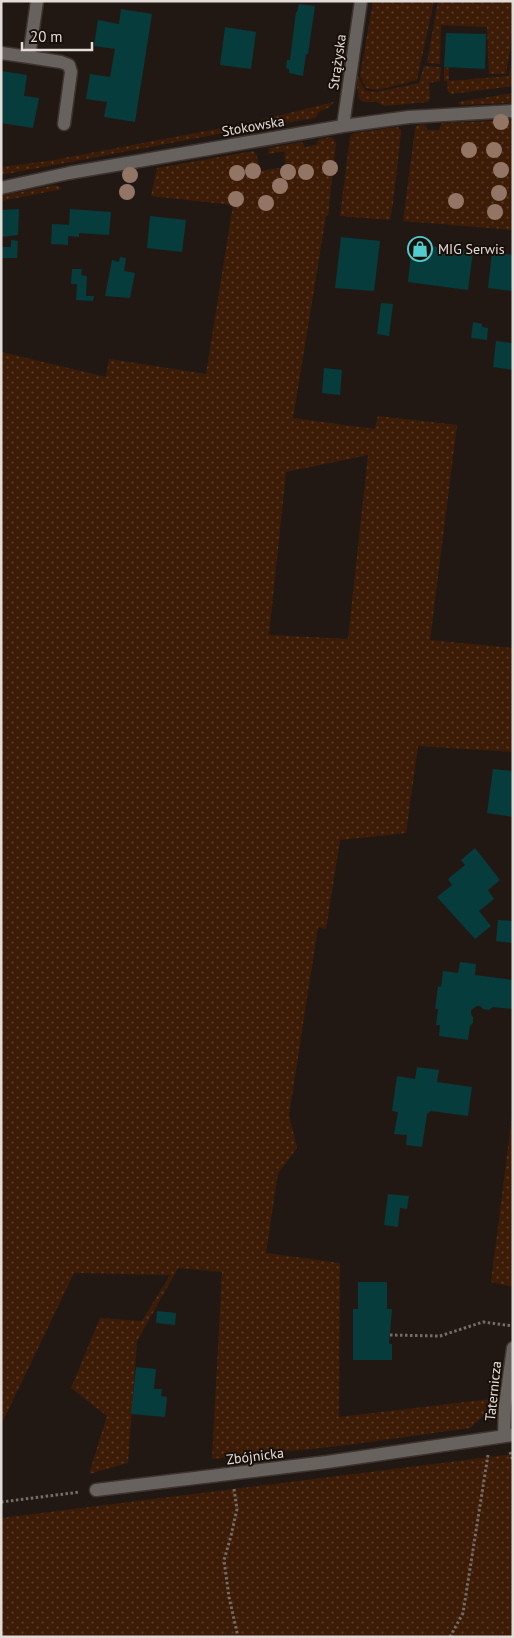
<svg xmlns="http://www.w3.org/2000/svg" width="514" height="1638" font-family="'PT Sans',sans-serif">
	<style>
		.grass { fill: url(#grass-dots); fill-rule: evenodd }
		.building { fill: #063c3c }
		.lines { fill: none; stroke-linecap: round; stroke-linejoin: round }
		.minor-casing { stroke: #3d332f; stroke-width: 15 }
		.path { stroke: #746c67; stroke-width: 3; stroke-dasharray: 2.5 2.5; stroke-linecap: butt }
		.minor { stroke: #68625f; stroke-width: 12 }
		.tree { fill: #937565 }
		.labels { text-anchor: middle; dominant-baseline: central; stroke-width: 4; stroke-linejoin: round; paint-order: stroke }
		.street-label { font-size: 14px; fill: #e3dcd8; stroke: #190f0a }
		.poi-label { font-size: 14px; fill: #e3dcd8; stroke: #190f0a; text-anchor: start }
	</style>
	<defs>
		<pattern id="grass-dots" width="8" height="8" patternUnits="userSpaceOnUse" patternTransform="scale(1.25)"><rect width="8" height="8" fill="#3c1c07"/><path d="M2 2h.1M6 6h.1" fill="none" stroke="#583c2a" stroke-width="1.8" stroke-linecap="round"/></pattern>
	</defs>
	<rect width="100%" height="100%" fill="#221813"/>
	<path class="grass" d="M373 1H434L417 80 377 90 366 88 360 76Z
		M438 1H513V30L506 74H489L487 27 441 25 440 64 427 63Z
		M513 53V86L451 94 448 92 447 81H444V67L449 68V81L509 76Z
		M424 66 441 67 440 81 429 83 430 99 427 102 385 106 376 102H364L359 99 356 78 358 76 365 91 376 92 419 83Z
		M513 93V103L462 105H460L458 102Z
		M334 102 328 108 320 111 315 118 266 126 261 124V120Z
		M513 120V230L403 221 415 129 417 125 424 124 428 130H439L442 123Z
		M243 124 245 129 1 175V167L48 161Z
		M398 127 401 130V134L393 203 390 220 340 216 350 137 354 133Z
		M332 137 336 143 328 216H326L293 418 375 429 378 416 457 425 430 640 513 648V752L418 746 406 833 340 840 326 929 318 927 289 1115 297 1148 278 1173 266 1253 340 1263 339 1417 491 1399 483 1416 470 1428 339 1446 212 1459 222 1272 178 1268 137 1341 128 1463 89 1474 107 1416 71 1388 100 1318 142 1321 170 1275 74 1273 1 1425V352L106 377 109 359 206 374 233 205 151 196 157 168 253 151 257 156 260 171 286 167 284 151 268 154 269 148 302 142 305 147 316 145 319 139ZM368 455 348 639 269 635 286 472Z
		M56 185 62 189 1 201V196Z
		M513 1108V1287L491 1282Z
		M513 1454V1637H1V1518Z"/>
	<path class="building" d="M299 4 315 6 308 54H306L303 76 289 73V69L286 68 287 60H290L296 12H297Z
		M121 9 152 14 135 122 104 117 107 102 86 99 90 74 110 77 115 49 94 46 98 20 119 24Z
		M225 27 256 32 251 69 220 65Z
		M446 33 486 34 485 69 444 67Z
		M2 71 27 75 24 96 39 98 33 128 1 123Z
		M19 209 18 235 1 237V210Z
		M70 209 111 212 109 235 79 233V237L68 236V245L51 244 52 224 69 225Z
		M150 216 186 220 182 252 147 248Z
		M341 237 380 241 374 291 335 288Z
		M11 240 18 241 17 258H1V247H11Z
		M412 244 473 251 468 290 408 282Z
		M492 252 513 255V291L488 288Z
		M120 257 126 258 124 271 135 273 130 298 105 296 112 260 119 262Z
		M72 269H82L81 275 87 276 86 296H94L93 301 76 300 77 284H71Z
		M381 303 393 304 389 336 377 334Z
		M473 322 482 324V327L488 328 487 340 471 338Z
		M496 341 513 343V370L493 367Z
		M324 368 342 370 340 395 322 393Z
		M493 769 513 771V817L487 813Z
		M475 848 500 880 488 890 494 899 479 911 491 926 475 939 437 897 452 885 448 879 465 865 461 860Z
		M498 920 513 921V943L496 941Z
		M460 962 476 964 475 975 513 980V1009L493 1007 489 1010 483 1009 480 1006H477L471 1010V1014L473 1017V1023L470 1026 468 1040 439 1036 440 1025H436L438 1009H435L438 986 441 987 443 971 458 973Z
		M417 1067 439 1070 437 1082 472 1087 468 1116 431 1111 427 1114 422 1147 406 1145 407 1135 394 1134 398 1112 392 1111 397 1076 415 1079Z
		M388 1194 409 1196 407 1209 400 1208 398 1227 384 1225Z
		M358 1282H387V1309H392L389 1344H392V1360H353V1309H358Z
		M157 1311 176 1313 175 1325 156 1323Z
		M136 1367 156 1369 154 1389H162L161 1396 167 1397 165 1417 131 1414Z"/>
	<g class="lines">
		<defs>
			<path id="minor" d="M1 53 29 57 37 1
				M29 57 61 62 69 65 71 72 64 124
				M343 126 361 1
				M1 188 69 173 343 126 409 117 513 111
				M504 1436 505 1406 513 1348
				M96 1490 327 1462 513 1435"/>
		</defs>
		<use href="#minor" class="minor-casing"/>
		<path class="path" d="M390 1335 440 1336 483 1322 513 1326
			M510 1452 513 1461
			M234 1489 237 1509 231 1536 224 1560 229 1597 238 1637
			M1 1502 80 1492
			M450 1637 463 1613 488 1455"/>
		<use href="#minor" class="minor"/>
	</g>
	<g class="tree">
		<circle cx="501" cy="122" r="8"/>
		<circle cx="469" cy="150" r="8"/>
		<circle cx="494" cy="150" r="8"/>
		<circle cx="330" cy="168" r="8"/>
		<circle cx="501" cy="170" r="8"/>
		<circle cx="253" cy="171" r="8"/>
		<circle cx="288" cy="172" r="8"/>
		<circle cx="306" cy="172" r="8"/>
		<circle cx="237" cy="173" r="8"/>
		<circle cx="130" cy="175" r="8"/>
		<circle cx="280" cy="186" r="8"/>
		<circle cx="127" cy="192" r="8"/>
		<circle cx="499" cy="193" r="8"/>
		<circle cx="236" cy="199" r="8"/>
		<circle cx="456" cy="201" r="8"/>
		<circle cx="266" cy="203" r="8"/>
		<circle cx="495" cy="212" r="8"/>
	</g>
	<defs>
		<symbol id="shop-ring" viewBox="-11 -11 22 22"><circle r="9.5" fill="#190f0a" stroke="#52cdce" stroke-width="1.5"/><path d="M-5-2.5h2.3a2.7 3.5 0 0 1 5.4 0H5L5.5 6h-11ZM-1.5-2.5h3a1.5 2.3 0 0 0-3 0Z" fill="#52cdce"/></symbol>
	</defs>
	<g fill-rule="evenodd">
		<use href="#shop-ring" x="406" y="235" width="28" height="28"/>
	</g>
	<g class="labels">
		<g class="street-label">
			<text transform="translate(337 62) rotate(-82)">Strążyska</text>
			<text transform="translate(253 126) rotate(-10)">Stokowska</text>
			<text transform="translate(493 1391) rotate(-84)">Taternicza</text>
			<text transform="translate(255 1456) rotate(-7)">Zbójnicka</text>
		</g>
		<g class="poi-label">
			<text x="438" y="249">MIG Serwis</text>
		</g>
	</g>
	<rect width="514" height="1638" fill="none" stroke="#e3dcd8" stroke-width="5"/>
	<path d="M22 42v8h70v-8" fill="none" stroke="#e3dcd8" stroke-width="2.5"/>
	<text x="30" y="42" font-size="15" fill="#e3dcd8" stroke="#190f0a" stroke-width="4" paint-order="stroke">20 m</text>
</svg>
